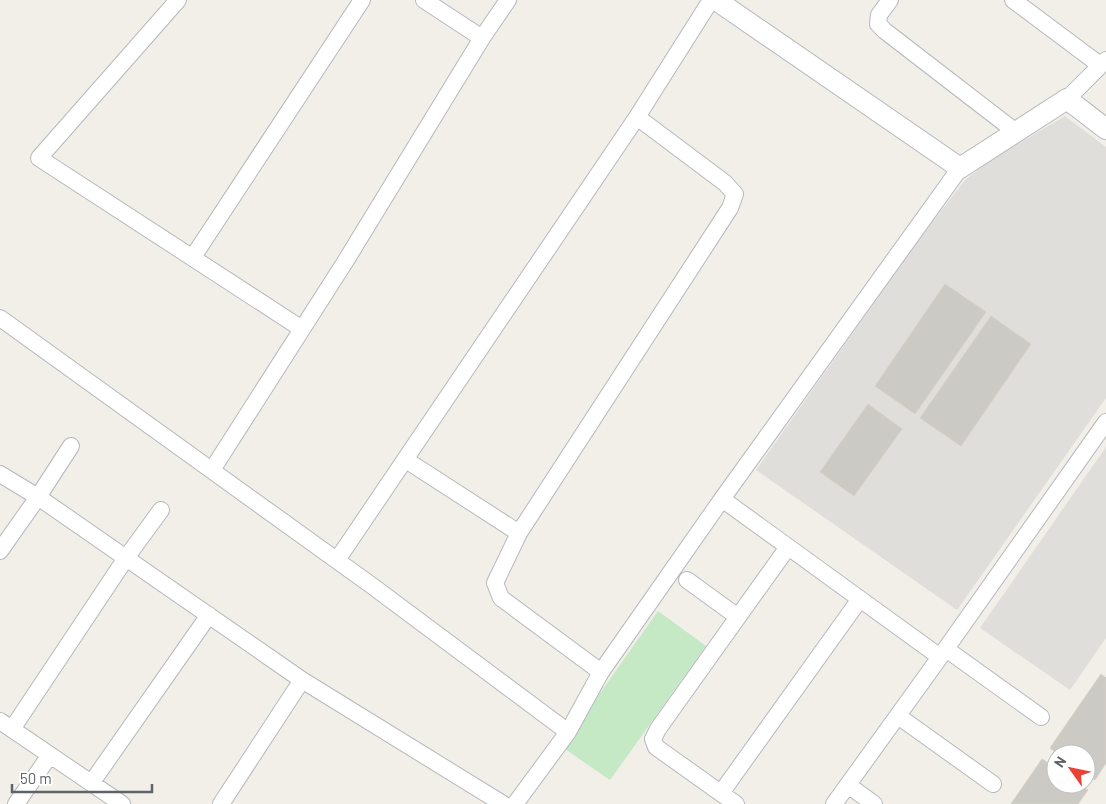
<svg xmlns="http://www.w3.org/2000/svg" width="1106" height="804" font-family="Barlow,sans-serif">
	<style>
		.industrial { fill: #e0deda }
		.green { fill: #c5e8c5 }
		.building { fill: #cccac5; stroke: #d6d1c6 }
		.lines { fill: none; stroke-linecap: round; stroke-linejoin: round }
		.minor-casing { stroke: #b5b8bc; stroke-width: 18 }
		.tertiary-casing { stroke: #b5b8bc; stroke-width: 22 }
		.minor { stroke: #fff; stroke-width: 16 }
		.tertiary { stroke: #fff; stroke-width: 20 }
	</style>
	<rect width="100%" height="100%" fill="#f1efe8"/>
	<path class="industrial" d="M1065 116 1106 147V398L957 610 756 470 920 238 965 180 988 162Z
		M1106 447V638L1070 690 980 628Z"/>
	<path class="green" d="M658 611 706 646 610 780 562 747Z"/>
	<path class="building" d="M945 284 986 312 915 414 875 386Z
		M991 316 1031 344 961 446 920 418Z
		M868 404 902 429 854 496 820 472Z
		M1101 674 1106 678V763L1095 780 1086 774V754H1058L1050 748Z
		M1042 759 1056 768V784H1079L1088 790 1078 804H1011Z"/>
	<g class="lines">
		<defs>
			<path id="minor" d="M178 0 39 158 302 329
				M424 0 482 38
				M890 0 879 15 878 24 885 31 1016 132
				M1013 0 1100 65
				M1067 99 1106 60
				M193 257 362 0
				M0 318 371 585 568 732
				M406 460 519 533
				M212 470 345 262 482 38 508 0
				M0 474 38 497 302 680 503 804
				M722 499 940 657
				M0 551 38 497 71 446
				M337 560 637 117 711 0
				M687 580 738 617
				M946 649 1041 717
				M601 672 501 598 495 583 519 533 730 208 735 194 725 183 637 117
				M898 716 993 784
				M0 721 122 804
				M12 729 126 558 161 510
				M92 782 209 615
				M848 785 874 804
				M721 793 860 599
				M16 804 50 755
				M221 804 302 680
				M515 804 568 732 601 672 722 499 960 168
				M736 804 656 747 653 739 658 729 788 547
				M834 804 940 657 1106 422"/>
			<path id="tertiary" d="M716 0 960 168 1067 99 1106 129"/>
		</defs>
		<use href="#minor" class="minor-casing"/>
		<use href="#tertiary" class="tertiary-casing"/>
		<use href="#minor" class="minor"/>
		<use href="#tertiary" class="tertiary"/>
	</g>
	<g transform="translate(1071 769) rotate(303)"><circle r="24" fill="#ffffff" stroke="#bfc1c3"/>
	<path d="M0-4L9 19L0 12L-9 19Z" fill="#ea4335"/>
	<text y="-8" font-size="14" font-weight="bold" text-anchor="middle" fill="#5f6368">N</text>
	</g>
	<path d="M12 784v8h140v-8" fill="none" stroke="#5f6368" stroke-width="2.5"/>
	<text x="20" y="784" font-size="15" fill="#5f6368" stroke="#ffffff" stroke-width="4" paint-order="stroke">50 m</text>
</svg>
